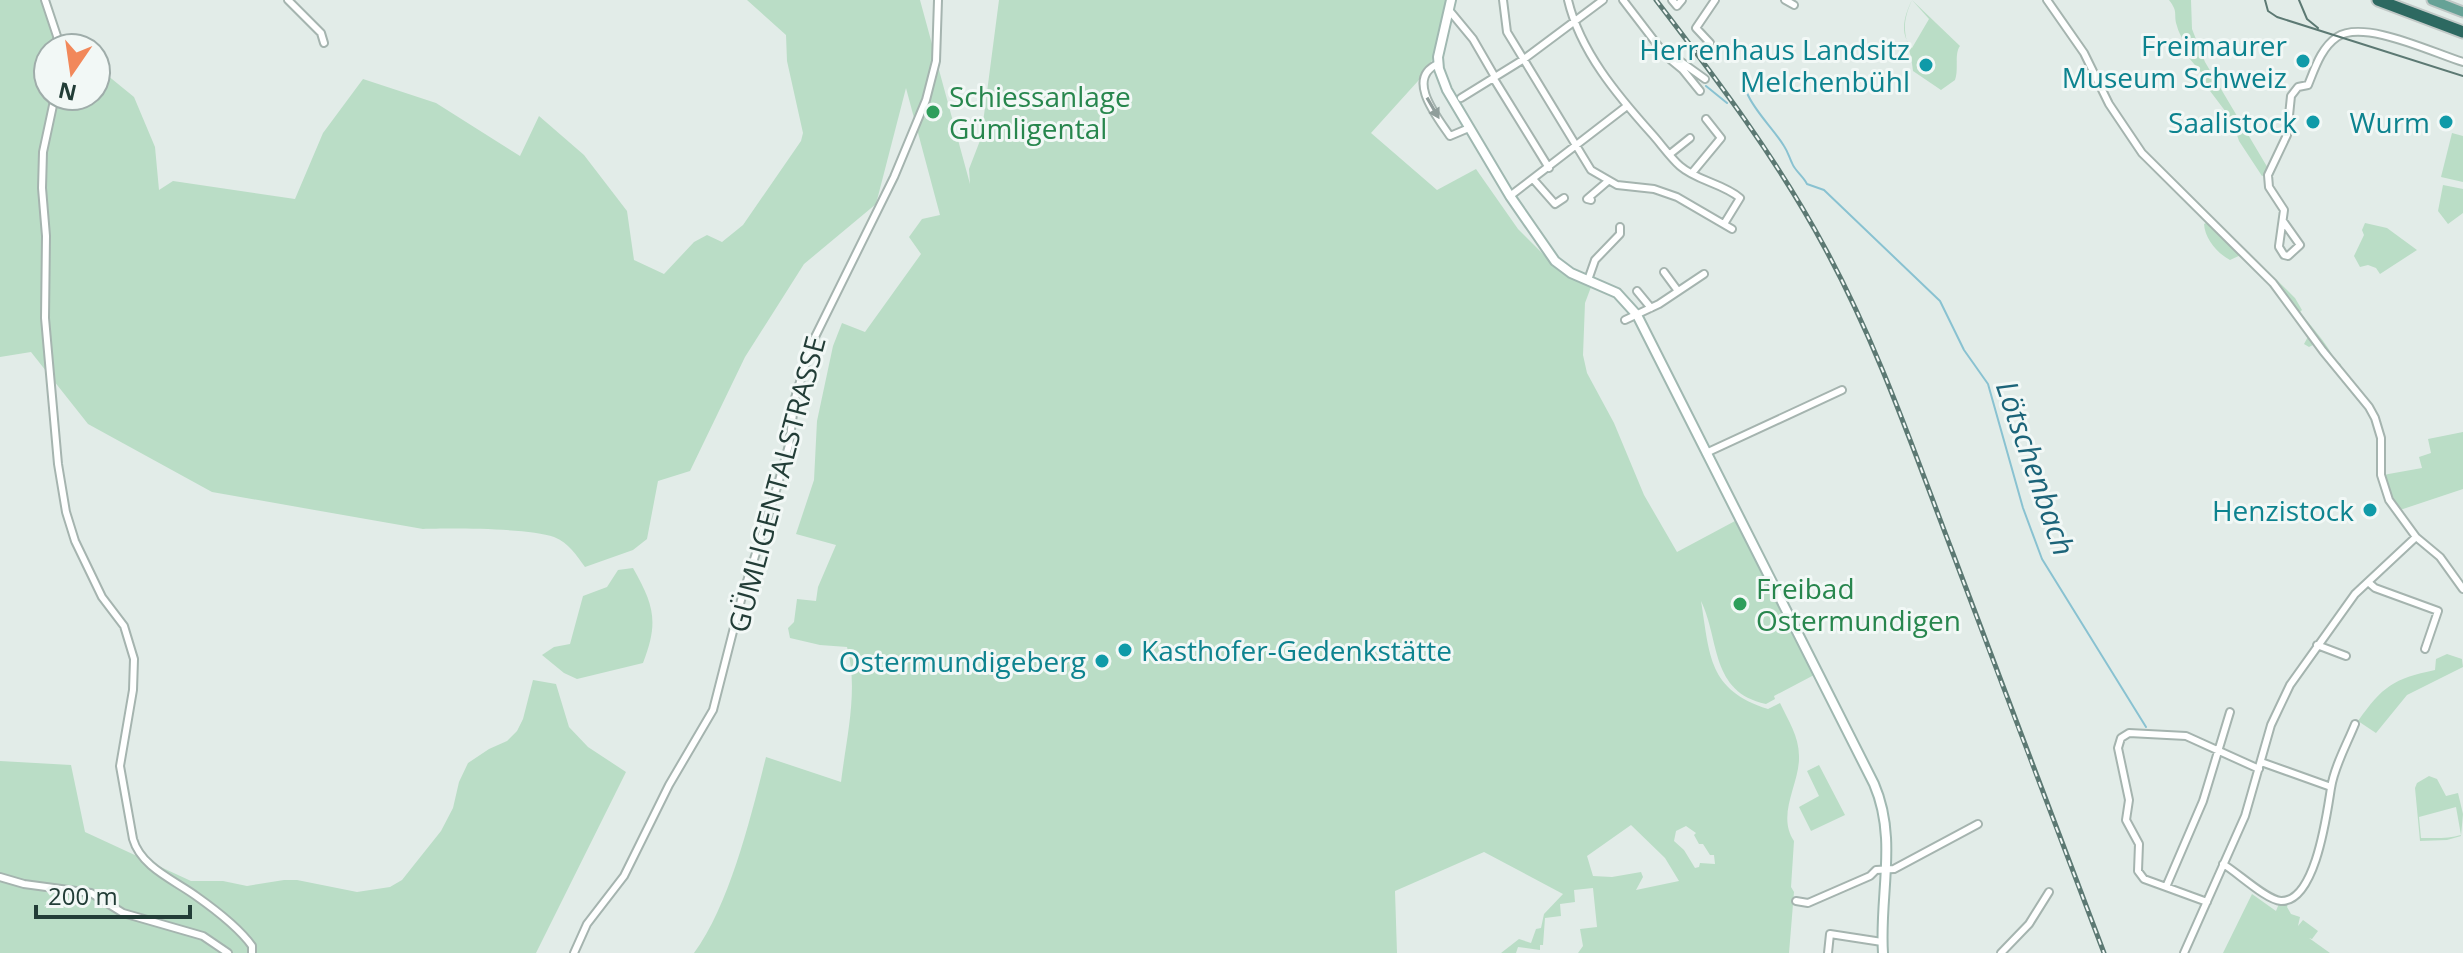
<svg xmlns="http://www.w3.org/2000/svg" width="2463" height="953" font-family="'Open Sans',sans-serif">
	<style>
		.green { fill: #baddc6; fill-rule: evenodd }
		.lines { fill: none; stroke-linecap: round; stroke-linejoin: round }
		.stream { stroke: #89c2d1; stroke-width: 2 }
		.street-casing { stroke: #a5b4af; stroke-width: 10 }
		.secondary-casing { stroke: #a0b8b1; stroke-width: 12 }
		.primary-casing { stroke: #c1c9c7; stroke-width: 13 }
		.highway-casing { stroke: #c1c9c7; stroke-width: 15 }
		.street { stroke: #fff; stroke-width: 6 }
		.secondary { stroke: #fff; stroke-width: 8 }
		.primary { stroke: #66a296; stroke-width: 9 }
		.highway { stroke: #2d6961; stroke-width: 11 }
		.tram { stroke: #5c7973; stroke-width: 2 }
		.rail-casing { stroke: #5c7973; stroke-width: 5 }
		.rail { stroke: #f2f8f6; stroke-width: 2; stroke-dasharray: 6; stroke-linecap: butt }
		.oneway { fill: #909e9b }
		.culture-dot { fill: #0f9aa8; stroke: #f2f8f6; stroke-width: 3 }
		.leisure-dot { fill: #2e9e5b; stroke: #f2f8f6; stroke-width: 3 }
		.labels { text-anchor: middle; dominant-baseline: central; stroke-width: 6; stroke-linejoin: round; paint-order: stroke }
		.culture-label { font-size: 28px; fill: #0d838f; stroke: #f2f8f6; text-anchor: end }
		.leisure-label { font-size: 28px; fill: #27864d; stroke: #f2f8f6; text-anchor: start }
		.street-label { font-size: 28px; fill: #223d37; stroke: #f2f8f6 }
		.water-label { font-size: 30px; font-style: italic; fill: #1c6479; stroke: #f2f8f6 }
	</style>
	<rect width="100%" height="100%" fill="#e2ece8"/>
	<path class="green" d="M0 0H43L56 36 57 48H48V96H96V66L134 97 155 147 159 190 173 181 295 199 323 133 363 79 436 103 520 156 539 116 584 155 627 211 634 260 664 274 694 242 707 235 722 242 743 225 801 141 803 133 787 61 786 35 747 0H920L970 184 969 169 981 138 999 0H1451L1439 50 1418 81 1371 133 1437 190 1476 169 1518 229 1562 273 1591 287 1585 303 1583 355 1587 373 1614 423 1644 495 1677 552 1735 521 1814 675 1774 696 1775 699 1766 704C1710 692 1720 640 1701 601 1710 656 1708 690 1768 709L1780 703C1788 720 1799 736 1799 756 1800 784 1776 814 1794 841L1791 887 1794 892 1789 953H1578L1583 946 1580 929 1597 927 1593 888 1574 890 1575 902 1560 904 1561 916 1545 918 1543 945H1540V950L1518 947 1516 953H1501L1519 939 1531 943 1536 929 1541 928 1544 914 1563 894 1484 852 1395 891 1397 953H694C730 904 751 816 766 757L841 782C846 740 859 689 847 647L820 645 790 638 788 628 794 622 797 599 816 601 818 587 836 545 796 534 814 480 817 421 833 346 842 323 865 332 921 254 909 237 922 219 940 215 906 88 876 204 804 264 745 357 690 471 658 481 647 539 633 550 585 567C576 555 569 543 554 537 529 528 452 528 423 529L212 492 88 424 31 352 0 357ZM1631 825 1665 858 1679 881 1636 890 1643 877 1641 872 1612 877 1593 876 1587 856ZM1686 826 1696 833 1694 835 1699 844H1703L1710 855H1714L1715 864 1700 863 1699 867 1695 868 1684 850 1674 841 1676 831Z
		M1912 0 1960 46C1954 54 1959 69 1955 80L1941 90 1913 71C1910 39 1897 33 1912 0ZM1912 0 1929 19 1912 48C1899 34 1904 16 1912 0Z
		M2169 0H2191L2192 29 2205 62 2269 170 2267 174 2262 176 2239 141 2232 120 2207 87 2205 77 2184 52C2185 37 2180 38 2177 26 2173 14 2179 13 2169 0Z
		M2452 133 2463 136V182L2441 177Z
		M2443 185 2463 189V213L2448 224 2438 211Z
		M2208 222 2213 226 2218 222 2295 298 2302 310 2300 312C2310 325 2331 348 2335 361L2341 364 2340 372 2317 343 2309 347 2304 344 2310 333 2295 311 2243 254 2230 260C2217 253 2205 239 2204 224Z
		M2365 223 2387 228 2417 250 2380 274 2376 268 2368 265 2360 267 2354 256 2364 235 2362 230Z
		M2463 432V489L2397 511 2388 494 2383 475 2422 468 2419 457 2431 453 2428 439Z
		M633 568C654 605 659 622 643 663L577 679 564 673 542 655 554 647 570 644 583 596 607 587 618 570Z
		M2447 654 2462 659 2463 667 2407 695 2376 733 2358 721C2383 686 2393 679 2435 670L2436 659Z
		M533 680 556 684 569 727 588 747 626 772 536 953H0V761L71 765 85 832 191 881H223L247 886 284 880H297L357 892 390 887 402 880 441 831 453 808 459 782 468 763 489 749 507 741 517 731 523 719Z
		M1819 765 1845 815 1811 831 1799 807 1819 796 1807 771Z
		M2429 776 2437 779 2446 796 2458 793 2463 814 2461 836 2447 840 2420 841 2415 788 2417 783ZM2456 807 2461 835C2449 839 2434 838 2421 838L2419 817Z
		M2252 894 2276 911 2280 901 2290 899 2287 907 2291 914 2300 917 2298 926 2303 920 2318 931 2312 939 2309 938 2330 953H2223Z"/>
	<g class="lines">
		<path class="stream" d="M1706 86 1727 103
			M1744 94 1747 93C1755 112 1773 128 1784 146 1788 152 1789 157 1792 163 1795 171 1803 176 1807 184L1824 190 1940 301 1964 350 1988 384 2023 508 2042 559 2146 727"/>
		<defs>
			<path id="street" d="M45 0 57 36 58 48
				M288 0 321 33 324 43
				M1503 0 1507 32 1591 170 1617 185 1654 189 1677 197 1732 229
				M1568 0C1580 51 1617 95 1652 134 1661 144 1670 157 1680 166 1697 181 1722 183 1740 198L1724 224
				M1623 0 1666 56 1683 70 1700 91
				M1672 0 1677 6 1682 0
				M1785 0 1794 5
				M2047 0 2084 53 2109 104 2142 153 2273 283 2323 351 2369 407 2375 418 2381 438V475L2389 500 2416 537 2440 557 2463 589
				M1449 10 1473 39 1495 77
				M1710 43 1696 28 1715 0
				M1666 51 1705 79
				M1438 64C1405 78 1437 117 1450 136L1469 128
				M1494 79 1549 168
				M55 96 43 152 42 188 46 236 45 318 58 464 66 512 75 541 102 597 124 626 134 659 133 690 120 766 133 839C141 867 174 880 196 896 213 908 240 929 252 946V953
				M1461 98 1524 59 1603 0
				M1670 154 1690 138
				M1692 173 1721 138 1706 119
				M1533 179 1555 204 1564 198
				M1510 196 1627 106
				M1591 200 1587 199 1608 181
				M2283 221 2300 245 2288 256 2284 255 2279 247V246L2284 210 2269 187 2268 175 2287 135 2291 96 2298 87 2308 85C2315 68 2321 48 2337 37 2364 19 2433 53 2463 62
				M1664 272 1678 291
				M1588 280 1595 260 1620 234V227
				M1637 291 1651 308
				M1625 320 1659 304 1704 274
				M1706 453 1842 390
				M2368 582 2375 588 2438 611 2425 649
				M2317 645 2346 656
				M2261 762 2331 787
				M2223 864C2237 872 2266 900 2281 901 2316 902 2327 812 2331 788 2334 767 2347 744 2355 724
				M0 877 24 884 91 893 123 913 203 936 228 953
				M2166 887 2144 879 2138 871 2139 844 2126 820 2129 800 2118 748 2121 738 2129 733 2186 736 2259 769
				M1796 901 1808 903 1870 876 1876 870 1894 869 1978 824
				M2207 902 2166 887 2203 801 2230 712
				M574 953 587 924 624 876 669 785 713 710 741 600 778 484 789 445 795 398 812 343 894 177 926 100 936 61 938 0
				M1828 953 1830 934 1882 942
				M2001 953 2029 924 2049 892
				M2184 953 2245 816 2271 725 2290 685 2355 594 2416 537"/>
			<path id="secondary" d="M1451 0 1438 57 1439 69 1447 90 1510 196 1555 261 1571 273 1617 293 1637 315 1874 784C1898 839 1879 896 1883 953"/>
			<path id="primary" d="M2432 0 2463 12"/>
			<path id="highway" d="M2378 0 2463 32"/>
		</defs>
		<use href="#street" class="street-casing"/>
		<use href="#secondary" class="secondary-casing"/>
		<use href="#primary" class="primary-casing"/>
		<use href="#highway" class="highway-casing"/>
		<use href="#street" class="street"/>
		<use href="#secondary" class="secondary"/>
		<use href="#primary" class="primary"/>
		<use href="#highway" class="highway"/>
		<path class="tram" d="M2265 0 2268 11 2277 17 2463 76
			M2299 0 2307 19 2318 28"/>
		<defs>
			<path id="rail" d="M1656 0C1718 81 1778 160 1826 250 1878 346 1913 449 1952 551 2002 685 2053 819 2104 953"/>
		</defs>
		<use href="#rail" class="rail-casing"/>
		<use href="#rail" class="rail"/>
	</g>
	<defs><path id="oneway-solid" d="M-6-.8H1V-3.2L6.5 0L1 3.2V.8H-6Z" transform="scale(2)"/></defs>
	<use class="oneway" href="#oneway-solid" transform="translate(1433 108) rotate(60)"/>
	<g class="culture-dot">
		<circle cx="2303" cy="61" r="8"/>
		<circle cx="1926" cy="65" r="8"/>
		<circle cx="2313" cy="122" r="8"/>
		<circle cx="2446" cy="122" r="8"/>
		<circle cx="2370" cy="510" r="8"/>
		<circle cx="1125" cy="650" r="8"/>
		<circle cx="1102" cy="661" r="8"/>
	</g>
	<g class="leisure-dot">
		<circle cx="933" cy="112" r="8"/>
		<circle cx="1740" cy="604" r="8"/>
	</g>
	<g class="labels">
		<g class="culture-label">
			<text x="2287" y="45">Freimaurer<tspan x="2287" dy="32">Museum Schweiz</tspan></text>
			<text x="1910" y="49">Herrenhaus Landsitz<tspan x="1910" dy="32">Melchenbühl</tspan></text>
			<text x="2297" y="122">Saalistock</text>
			<text x="2430" y="122">Wurm</text>
			<text x="2354" y="510">Henzistock</text>
			<text x="1141" y="650" text-anchor="start">Kasthofer-Gedenkstätte</text>
			<text x="1086" y="661">Ostermundigeberg</text>
		</g>
		<g class="leisure-label">
			<text x="949" y="96">Schiessanlage<tspan x="949" dy="32">Gümligental</tspan></text>
			<text x="1756" y="588">Freibad<tspan x="1756" dy="32">Ostermundigen</tspan></text>
		</g>
		<g class="street-label">
			<text transform="translate(776 484) rotate(-75)">GÜMLIGENTALSTRASSE</text>
		</g>
		<g class="water-label">
			<text transform="translate(2036 468) rotate(71)">Lötschenbach</text>
		</g>
	</g>
	<g transform="translate(72 72) rotate(193)"><circle r="38" fill="#f2f8f6" stroke="#9fadaa" stroke-width="2"/>
	<path d="M0-6L14 30L0 20L-14 30Z" fill="#f2885a"/>
	<text y="-12" font-size="22" font-weight="bold" text-anchor="middle" fill="#223d37">N</text>
	</g>
	<path d="M36 905v12h154v-12" fill="none" stroke="#223d37" stroke-width="4"/>
	<text x="48" y="905" font-size="24" fill="#223d37" stroke="#f2f8f6" stroke-width="6" paint-order="stroke">200 m</text>
</svg>
